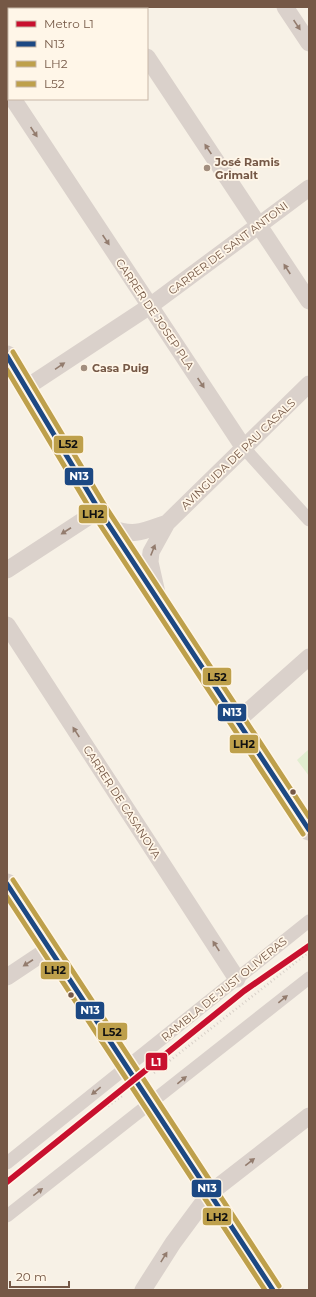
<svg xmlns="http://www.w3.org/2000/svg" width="316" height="1297" font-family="Montserrat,sans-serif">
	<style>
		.green { fill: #e1eed0 }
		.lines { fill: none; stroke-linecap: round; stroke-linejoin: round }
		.path { stroke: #d8d0c8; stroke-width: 2.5; stroke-dasharray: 1 3; stroke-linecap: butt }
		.pedestrian { stroke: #dad1cb; stroke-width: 13 }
		.minor { stroke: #dad1cb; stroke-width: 17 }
		.tertiary { stroke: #dad1cb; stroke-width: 21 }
		.bus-1-casing { stroke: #fff6e8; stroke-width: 8 }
		.bus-2-casing { stroke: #fff6e8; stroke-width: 8 }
		.bus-3-casing { stroke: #fff6e8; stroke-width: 8 }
		.bus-1 { stroke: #1c4883; stroke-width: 5 }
		.bus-2 { stroke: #bea04b; stroke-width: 5 }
		.bus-3 { stroke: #bea04b; stroke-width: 5 }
		.metro-1-casing { stroke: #fff6e8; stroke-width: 9 }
		.metro-1 { stroke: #c8102e; stroke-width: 6 }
		.oneway { fill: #937c6e }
		.poi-dot { fill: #a28e7e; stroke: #fff6e8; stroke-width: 1.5 }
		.bus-dot { fill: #755846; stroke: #fff6e8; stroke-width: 1.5 }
		.labels { text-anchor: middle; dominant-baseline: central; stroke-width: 3.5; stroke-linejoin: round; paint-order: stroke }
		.poi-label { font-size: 11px; font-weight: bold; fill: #755846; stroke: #fff6e8; text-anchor: start }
		.street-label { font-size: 11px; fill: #755846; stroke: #fff6e8 }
		.line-badge { stroke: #fff6e8; stroke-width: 1.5 }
		.badge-label { font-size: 11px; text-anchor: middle; font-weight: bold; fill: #fff }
		.pale-badge-label { font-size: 11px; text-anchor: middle; font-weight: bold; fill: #111 }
	</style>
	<rect width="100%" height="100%" fill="#f7f1e6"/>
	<path class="green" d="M309 749V776L297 760Z"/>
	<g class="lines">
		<path class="path" d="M154 1073 309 952
			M108 1106 122 1096"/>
		<path class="pedestrian" d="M244 448 309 520
			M7 1163 309 921
			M7 1216 309 978"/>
		<path class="minor" d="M114 7 115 9
			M285 7 309 43
			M147 57 309 301
			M13 99 244 448
			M27 387 150 306 309 188
			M111 528C134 537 144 531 167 523
			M7 570 99 510
			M157 593 150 562 151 552 167 523 309 384
			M7 625 237 979
			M237 721 309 657
			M7 977 49 949
			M143 1290 173 1243 210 1193 309 1116"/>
		<path class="tertiary" d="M7 356 99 510 309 830
			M7 884 273 1290"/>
		<defs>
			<path id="bus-1" d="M7 356 99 510 309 830
				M7 884 273 1290"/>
			<path id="bus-2" d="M7 370 93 514 303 834
				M7 897 265 1290"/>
			<path id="bus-3" d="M13 352 105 506 309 817
				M13 880 279 1286"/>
		</defs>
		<use href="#bus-1" class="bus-1-casing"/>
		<use href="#bus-2" class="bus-2-casing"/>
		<use href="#bus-3" class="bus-3-casing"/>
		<use href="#bus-1" class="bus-1"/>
		<use href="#bus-2" class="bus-2"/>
		<use href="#bus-3" class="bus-3"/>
		<defs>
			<path id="metro-1" d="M7 1182 244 991 309 946"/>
		</defs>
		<use href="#metro-1" class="metro-1-casing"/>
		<use href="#metro-1" class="metro-1"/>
	</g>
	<defs><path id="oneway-solid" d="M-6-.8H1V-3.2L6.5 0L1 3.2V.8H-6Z"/></defs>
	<g class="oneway">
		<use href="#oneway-solid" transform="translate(297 25) rotate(56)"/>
		<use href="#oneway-solid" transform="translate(34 132) rotate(56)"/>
		<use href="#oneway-solid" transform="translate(208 149) rotate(-124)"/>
		<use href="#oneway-solid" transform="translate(106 240) rotate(56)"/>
		<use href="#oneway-solid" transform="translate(287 269) rotate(-123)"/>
		<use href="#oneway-solid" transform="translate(60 366) rotate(-34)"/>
		<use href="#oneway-solid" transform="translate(201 383) rotate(56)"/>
		<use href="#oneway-solid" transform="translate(66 531) rotate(147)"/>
		<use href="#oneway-solid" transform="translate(153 550) rotate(-68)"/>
		<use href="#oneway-solid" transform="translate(76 732) rotate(-123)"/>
		<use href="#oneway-solid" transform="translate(216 946) rotate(-123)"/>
		<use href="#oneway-solid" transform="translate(28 963) rotate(147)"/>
		<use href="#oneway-solid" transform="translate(283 999) rotate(-39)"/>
		<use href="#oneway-solid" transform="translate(182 1080) rotate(-39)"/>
		<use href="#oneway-solid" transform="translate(96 1091) rotate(141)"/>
		<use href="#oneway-solid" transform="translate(250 1162) rotate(-38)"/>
		<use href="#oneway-solid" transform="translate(38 1192) rotate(-38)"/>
		<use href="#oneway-solid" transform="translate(164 1257) rotate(-58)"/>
	</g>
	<g class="poi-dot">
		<circle cx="207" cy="168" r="4"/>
		<circle cx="84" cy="368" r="4"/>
	</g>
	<g class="bus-dot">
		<circle cx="293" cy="792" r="3.5"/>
		<circle cx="71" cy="995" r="3.5"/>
	</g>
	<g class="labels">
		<g class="poi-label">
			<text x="215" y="162">José Ramis<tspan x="215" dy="13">Grimalt</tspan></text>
			<text x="92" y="368">Casa Puig</text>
		</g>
		<g class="street-label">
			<text transform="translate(228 248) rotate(-37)">CARRER DE SANT ANTONI</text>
			<text transform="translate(155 314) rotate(56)">CARRER DE JOSEP PLA</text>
			<text transform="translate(238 454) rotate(-44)">AVINGUDA DE PAU CASALS</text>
			<text transform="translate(122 802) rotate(57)">CARRER DE CASANOVA</text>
			<text transform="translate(224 989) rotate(-39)">RAMBLA DE JUST OLIVERAS</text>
		</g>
	</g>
	<g class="line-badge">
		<rect x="53" y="435" width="31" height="19" rx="4" fill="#bea04b"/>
		<rect x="64" y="467" width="30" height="19" rx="4" fill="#1c4883"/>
		<rect x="78" y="504" width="30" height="20" rx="4" fill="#bea04b"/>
		<rect x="202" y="667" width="30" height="19" rx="4" fill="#bea04b"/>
		<rect x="217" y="703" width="30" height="19" rx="4" fill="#1c4883"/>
		<rect x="229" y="734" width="30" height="20" rx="4" fill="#bea04b"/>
		<rect x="40" y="961" width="30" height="19" rx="4" fill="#bea04b"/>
		<rect x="75" y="1001" width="30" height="19" rx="4" fill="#1c4883"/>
		<rect x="97" y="1022" width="31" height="19" rx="4" fill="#bea04b"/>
		<rect x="145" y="1052" width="23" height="19" rx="4" fill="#c8102e"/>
		<rect x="191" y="1179" width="31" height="19" rx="4" fill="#1c4883"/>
		<rect x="202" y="1207" width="30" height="19" rx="4" fill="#bea04b"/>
	</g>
	<g class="badge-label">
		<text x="79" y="480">N13</text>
		<text x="232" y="716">N13</text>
		<text x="90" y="1014">N13</text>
		<text x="156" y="1066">L1</text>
		<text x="207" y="1192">N13</text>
	</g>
	<g class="pale-badge-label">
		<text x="68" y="448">L52</text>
		<text x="93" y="518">LH2</text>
		<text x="217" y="681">L52</text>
		<text x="244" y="748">LH2</text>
		<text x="55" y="974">LH2</text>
		<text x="112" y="1036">L52</text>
		<text x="217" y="1221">LH2</text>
	</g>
	<rect width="316" height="1297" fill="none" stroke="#755846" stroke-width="16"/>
	<rect x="8" y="8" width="140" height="92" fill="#fff6e8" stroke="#c8b7a7"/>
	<rect x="16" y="21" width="20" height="6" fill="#c8102e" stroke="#c8b7a7"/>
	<text x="44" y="28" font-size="12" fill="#755846">Metro L1</text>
	<rect x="16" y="41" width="20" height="6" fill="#1c4883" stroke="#c8b7a7"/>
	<text x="44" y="48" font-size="12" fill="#755846">N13</text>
	<rect x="16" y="61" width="20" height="6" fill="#bea04b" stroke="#c8b7a7"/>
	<text x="44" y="68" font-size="12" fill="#755846">LH2</text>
	<rect x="16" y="81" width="20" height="6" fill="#bea04b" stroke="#c8b7a7"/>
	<text x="44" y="88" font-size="12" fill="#755846">L52</text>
	<path d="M10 1281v6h59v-6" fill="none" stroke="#755846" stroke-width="2"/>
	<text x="16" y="1281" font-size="12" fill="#755846" stroke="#fff6e8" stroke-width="3" paint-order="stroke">20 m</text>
</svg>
